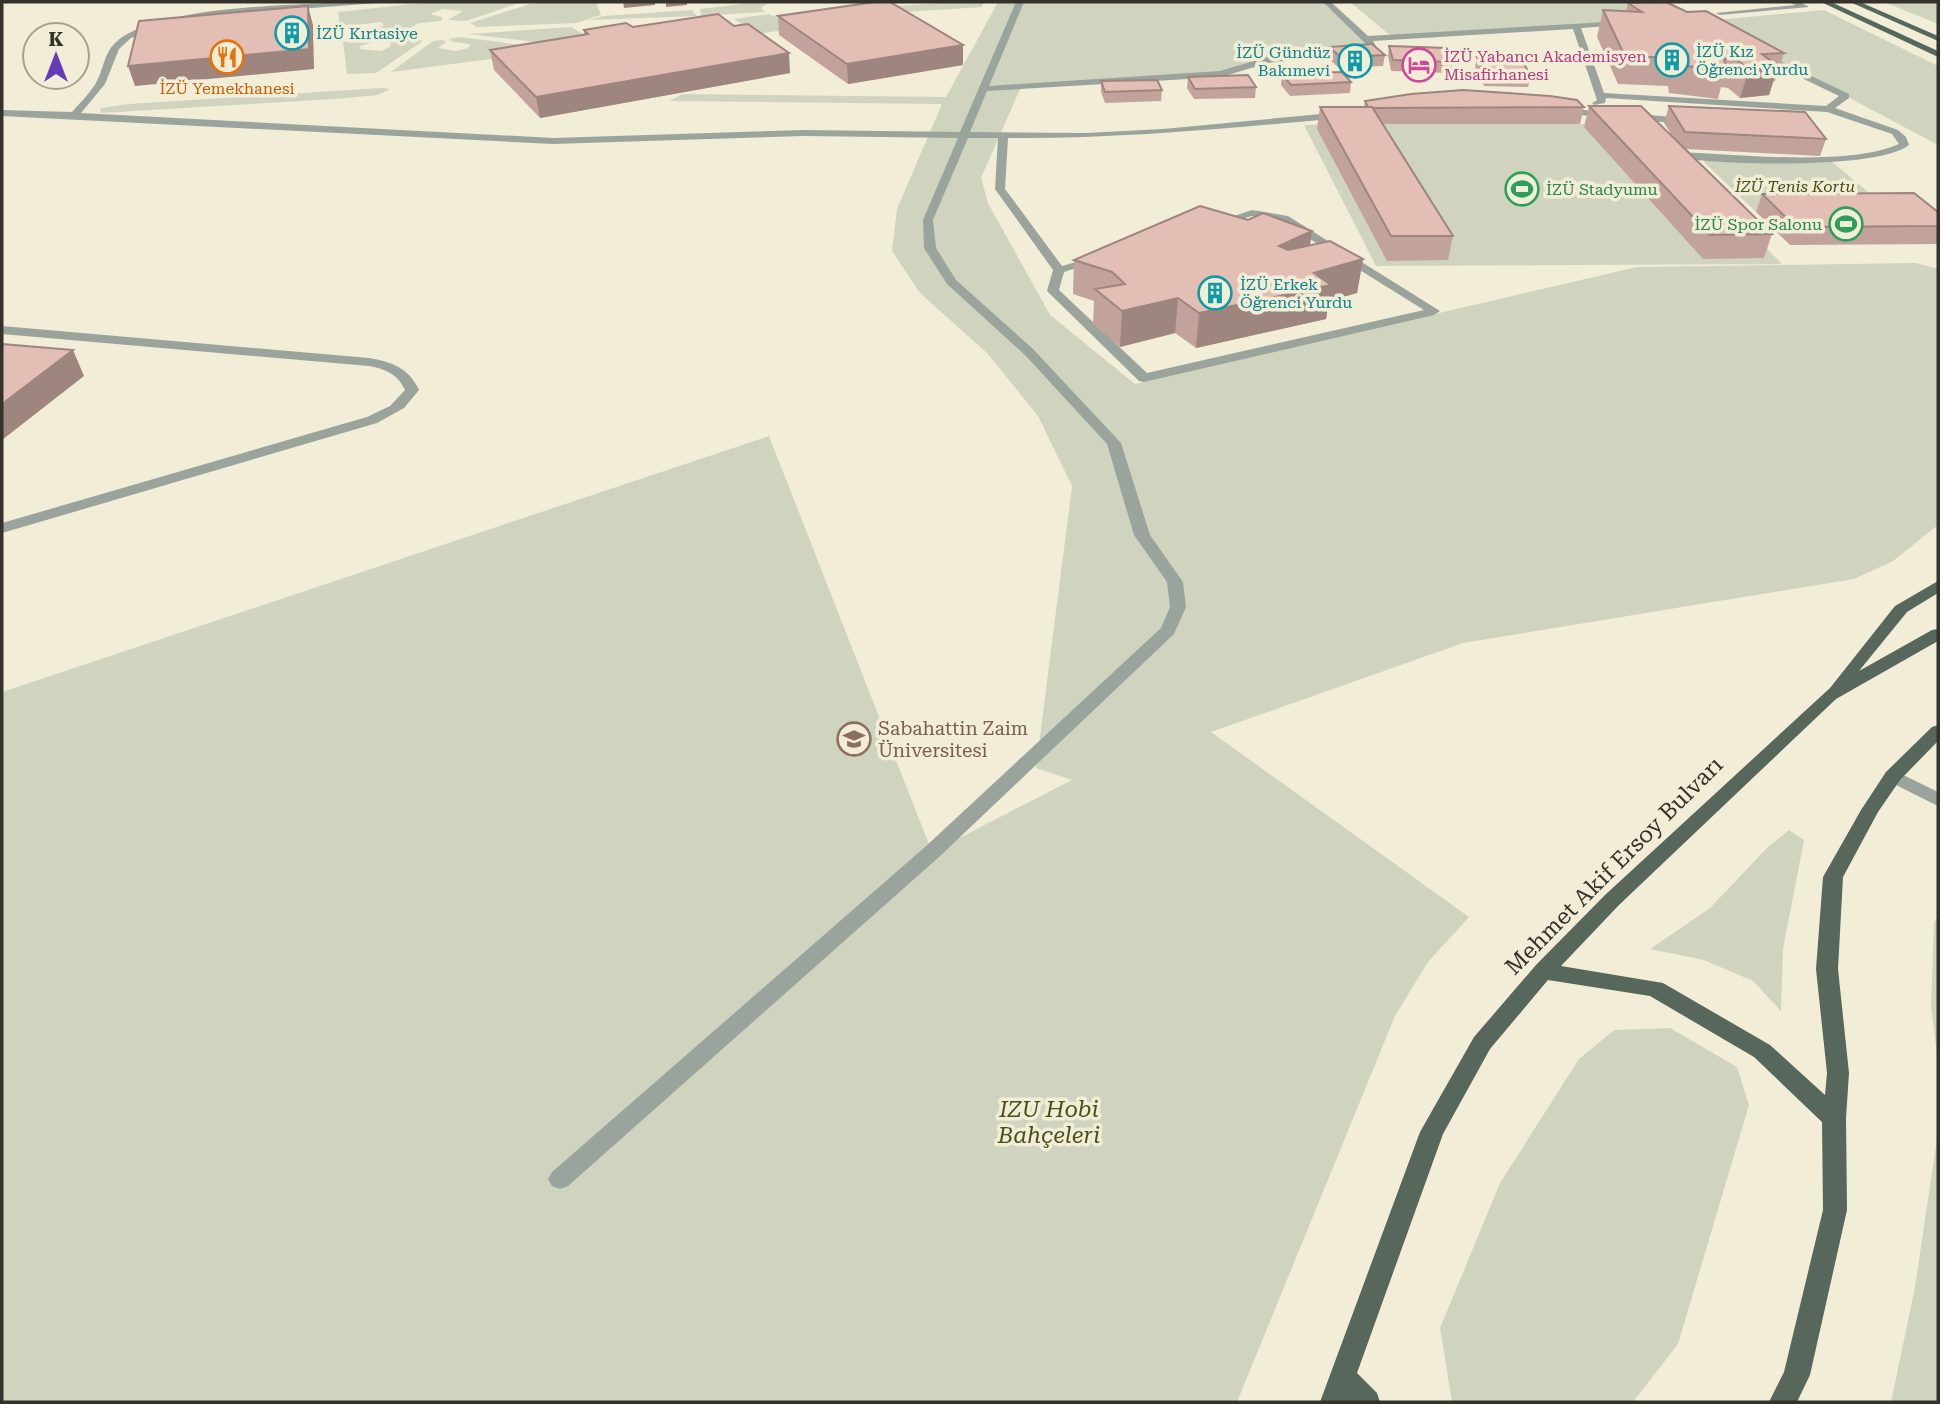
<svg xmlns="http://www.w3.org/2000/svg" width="1940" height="1404" font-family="'Roboto Serif',serif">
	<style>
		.green { fill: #d0d4be }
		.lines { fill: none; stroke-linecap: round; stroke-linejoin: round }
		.minor { fill: #9ba39d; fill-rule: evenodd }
		.major { fill: #58675b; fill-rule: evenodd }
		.wall { fill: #c2a39b }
		.shaded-wall { fill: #9e857e }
		.building { fill: #e2beb4; stroke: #9e857e; stroke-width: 2 }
		.labels { text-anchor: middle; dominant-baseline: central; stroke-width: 7; stroke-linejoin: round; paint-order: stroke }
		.far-culture-label { font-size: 16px; fill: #0d838f; stroke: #f2edd7; text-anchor: start }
		.far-hotel-label { font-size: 16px; fill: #b23c85; stroke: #f2edd7; text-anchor: start }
		.far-food-label { font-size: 16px; fill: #c56008; stroke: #f2edd7 }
		.far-park-label { font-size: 16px; font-style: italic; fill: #49501c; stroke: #f2edd7 }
		.far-leisure-label { font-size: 16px; fill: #27864d; stroke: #f2edd7; text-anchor: start }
		.education-label { font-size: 19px; fill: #785e54; stroke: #f2edd7; text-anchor: start }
		.near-street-label { font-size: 23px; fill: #34322a; stroke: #f2edd7 }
		.near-park-label { font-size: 23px; font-style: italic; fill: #49501c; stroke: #f2edd7 }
	</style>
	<rect width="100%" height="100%" fill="#f2edd7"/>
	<path class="green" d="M431 2H522L466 21 448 20 463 11 443 9 430 14 442 17 441 21 419 23 404 32 379 34 377 29 384 25 381 22 340 27 338 12Z
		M549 2H596L601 15 576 23 477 27 470 23 530 4Z
		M957 2H983L982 7 891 13 897 6Z
		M998 2H1327L1376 49 1267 60 1221 74 1021 87 981 178 988 203 1050 315 1135 384 1637 267 1916 263 1938 269V525L1893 561 1854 579 1463 643 1211 732 1469 917 1428 962 1395 1016 1237 1402H2V692L769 436 932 852 1072 780 1036 768 1072 486 1038 416 987 353 920 293 892 251 897 209 942 104 669 101 683 94 946 97Z
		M1350 2H1652L1688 19 1392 37Z
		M1884 2H1938V24Z
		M750 3 767 4 761 8 765 12 701 16 700 9Z
		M692 10 697 16 589 20 603 16Z
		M1824 10 1938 66V145L1705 21Z
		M769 14 773 16 805 18 826 24 756 34 734 19Z
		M571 27 583 34 577 40 578 47 469 34Z
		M405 36 423 41 376 73 347 74 343 42 371 39 373 42 360 46V49L381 51 390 47 391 43 377 38Z
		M461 37 559 50 391 72 433 41 443 40 446 42 438 48 456 51 468 48 470 44 453 42 449 39Z
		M382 88 390 89 378 95 335 99 100 113 101 108 129 104Z
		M1573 116 1580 124 1642 123 1782 264 1376 266 1304 125Z
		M1830 160 1891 211 1756 212 1703 161Z
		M1789 830 1804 840 1783 949 1781 1011 1753 981 1704 960 1650 949 1709 909 1768 847Z
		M1938 915V1064L1931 1006 1934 923Z
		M1670 1028 1737 1067 1749 1105 1678 1344 1633 1402H1452L1440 1328 1500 1183 1579 1059 1614 1030Z
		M1938 1132V1402H1891L1915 1287Z"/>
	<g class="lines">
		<path class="minor" d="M353 2H390L234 14 194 19 152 30 131 38 119 49 105 84 81 113 553 138 803 130 960 132 1016 2H1024L989 86 1220 71 1267 57 1369 47 1323 2H1331L1368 36 1624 21 1621 25 1581 28 1604 93 1826 106 1839 96 1756 56 1759 51 1849 94V98L1835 108 1898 130 1906 137 1909 145C1879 170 1715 165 1673 157L1672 155 1677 152C1735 154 1849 167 1899 144L1892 134 1827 112 1606 98 1605 103 1594 105 1592 103 1597 100 1573 29 1373 41 1379 51 1268 63 1221 77 987 91 970 132 1086 133 1163 129 1342 112 1347 115 1342 118C1230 128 1120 139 1008 138L1005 189 1062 266 1094 257 1100 260 1064 272 1059 290 1147 373 1424 310 1281 221 1252 216 1215 227 1210 224 1252 210 1288 216 1440 311 1434 315 1144 382 1139 381 1047 291 1053 270 995 189 998 138H968L933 220 936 248 956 280 1033 349 1121 443 1150 535 1183 582 1186 607 1174 634 939 857 568 1186 560 1189 552 1186 548 1179 552 1172 925 847 1161 628 1170 607 1167 582 1134 535 1107 444 1025 355 947 284 924 248 923 220 958 138 803 136 553 144 2 116V110L72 112C80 103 90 93 96 83 103 71 104 54 114 44 152 5 298 5 353 2Z
			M1790 2H1800L1809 7 1720 15 1716 13 1795 5Z
			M1558 108 1687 118 1692 121 1687 124 1555 113V109Z
			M2 326 369 358C392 362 409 368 419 390L404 408 377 423 2 533V523L367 417 390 406 405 390C398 374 385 369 369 366L2 334Z
			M1893 770 1938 792V806L1886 780 1884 776 1886 772Z"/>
		<path class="major" d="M1821 2H1831L1938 51V57Z
			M1850 2H1860L1938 36V41Z
			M1938 581V593L1907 612 1859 671 1932 630 1938 629V641L1836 699 1619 905 1561 966 1663 983 1770 1045 1825 1095 1827 1073 1816 969 1823 877 1861 810 1886 772 1932 727 1938 725V741L1900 780 1878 812 1843 877 1838 969 1849 1073 1846 1118 1847 1210 1810 1375 1797 1402H1769L1784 1372 1823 1210 1822 1122 1754 1057 1650 996 1548 980 1490 1049 1443 1134 1357 1373 1377 1393 1380 1402H1320L1420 1132 1474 1037 1536 965 1605 895 1830 688 1895 606Z"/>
	</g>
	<path class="wall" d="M1628 3 1687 12 1784 53 1775 81 1773 82 1769 95 1740 98 1728 88 1721 87 1718 99 1669 93 1668 86 1618 84 1597 37 1603 10 1626 11Z
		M778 16 963 45V65L848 84 779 35Z
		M633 27 790 73 540 118 494 70 490 50 584 35V30Z
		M1389 46 1452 62 1451 73 1391 71 1388 56Z
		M1329 47 1385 55 1383 66 1339 68 1327 57Z
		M1477 57 1531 77 1528 87 1484 86 1475 68Z
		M1282 74 1351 82 1350 93 1290 96 1281 85Z
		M1188 77 1256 87 1255 98 1194 99 1187 88Z
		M1101 81 1162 90 1161 101 1105 103 1101 92Z
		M1365 101 1584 107 1580 124H1383L1453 236 1448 260 1387 261 1317 129 1320 107H1364Z
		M1589 106 1673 137 1664 123 1669 106 1826 139 1820 156 1686 149 1772 234 1764 258 1703 259 1584 127Z
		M1762 194 1938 212V244L1790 245 1756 212Z
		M1248 220 1312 231 1310 245 1363 259 1357 293 1329 301 1326 319 1196 348 1175 333 1120 347 1093 324 1094 301 1073 294 1074 260Z"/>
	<path class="shaded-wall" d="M623 2H655V5L624 8Z
		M666 2H687V5L666 7Z
		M308 6 313 25 314 69 135 86 128 66Z
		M963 45V65L848 84 847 64Z
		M789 53 790 73 540 118 536 97Z
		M1778 66 1769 95 1740 98 1749 69Z
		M1312 231 1307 264 1279 246Z
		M1363 259 1357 293 1329 301 1326 319 1196 348 1199 313 1314 273Z
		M1178 298 1175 333 1120 347 1122 311Z
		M73 350 84 376 2 440V404Z"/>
	<path class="building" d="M875 2H890L963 45 847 64 778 16Z
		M1666 2 1687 12 1706 11 1784 53 1762 54 1778 66 1749 69 1737 60 1724 58 1726 70 1676 65 1675 58 1625 56 1603 10 1642 12 1628 3Z
		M308 6 309 49 128 66 139 21Z
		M718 14 734 26 748 24 789 53 536 97 490 50 588 34 584 30 626 23 633 27Z
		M1372 44 1385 55 1341 57 1329 47Z
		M1389 46 1447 48 1452 62 1393 60Z
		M1477 57 1521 58 1531 77 1486 75Z
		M1342 72 1351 82 1291 85 1282 74Z
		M1248 75 1256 87 1195 89 1188 77Z
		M1157 80 1162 90 1105 92 1101 81Z
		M1463 90 1550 96 1577 100 1584 107 1373 108 1372 107H1368L1365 101 1411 94Z
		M1589 106H1641L1772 234 1710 235Z
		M1669 106 1805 112 1826 139 1685 132Z
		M1320 107H1372L1453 236H1391Z
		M1914 193 1938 212V226L1796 227 1762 194Z
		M1200 206 1248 220 1263 213 1312 231 1279 246 1288 250 1330 241 1363 259 1314 273 1331 285 1199 313 1178 298 1122 311 1095 289 1125 284 1112 272 1074 260Z
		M2 344 73 350 2 404Z"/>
	<defs>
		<symbol id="building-ring" viewBox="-11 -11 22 22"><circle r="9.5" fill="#f2edd7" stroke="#0f9aa8" stroke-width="1.5"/><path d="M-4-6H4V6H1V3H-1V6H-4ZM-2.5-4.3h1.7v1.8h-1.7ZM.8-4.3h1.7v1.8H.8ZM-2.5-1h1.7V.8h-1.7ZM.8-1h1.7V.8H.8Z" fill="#0f9aa8"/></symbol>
		<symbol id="restaurant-ring" viewBox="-11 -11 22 22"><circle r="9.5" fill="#f2edd7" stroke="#e8710a" stroke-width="1.5"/><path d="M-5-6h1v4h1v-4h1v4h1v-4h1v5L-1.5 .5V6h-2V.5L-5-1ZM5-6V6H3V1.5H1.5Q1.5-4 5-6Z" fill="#e8710a"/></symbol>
		<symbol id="hotel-ring" viewBox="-11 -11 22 22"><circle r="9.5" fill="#f2edd7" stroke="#d1479c" stroke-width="1.5"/><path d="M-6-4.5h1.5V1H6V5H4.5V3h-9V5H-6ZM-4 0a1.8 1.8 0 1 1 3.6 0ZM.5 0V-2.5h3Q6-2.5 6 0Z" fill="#d1479c"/></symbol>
		<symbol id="stadium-ring" viewBox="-11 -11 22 22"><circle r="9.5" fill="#f2edd7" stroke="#2e9e5b" stroke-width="1.5"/><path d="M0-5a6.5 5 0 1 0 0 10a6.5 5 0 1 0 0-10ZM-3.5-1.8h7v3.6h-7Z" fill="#2e9e5b"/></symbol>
		<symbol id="university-ring" viewBox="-11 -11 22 22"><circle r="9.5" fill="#f2edd7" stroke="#8d6e63" stroke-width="1.5"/><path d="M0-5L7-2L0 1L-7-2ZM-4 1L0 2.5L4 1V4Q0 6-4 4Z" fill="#8d6e63"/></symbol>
	</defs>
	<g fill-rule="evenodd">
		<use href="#building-ring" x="273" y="14" width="38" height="38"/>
		<use href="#restaurant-ring" x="208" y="38" width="38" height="38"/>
		<use href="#building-ring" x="1653" y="41" width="38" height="38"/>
		<use href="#building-ring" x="1336" y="42" width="38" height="38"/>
		<use href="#hotel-ring" x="1400" y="46" width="38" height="38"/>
		<use href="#stadium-ring" x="1503" y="170" width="38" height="38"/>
		<use href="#stadium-ring" x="1827" y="205" width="38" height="38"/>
		<use href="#building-ring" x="1196" y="274" width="38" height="38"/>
		<use href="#university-ring" x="835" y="720" width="38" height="38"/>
	</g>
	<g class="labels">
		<g class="far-culture-label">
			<text x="316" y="33">İZÜ Kırtasiye</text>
			<text x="1696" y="51">İZÜ Kız<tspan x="1696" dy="18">Öğrenci Yurdu</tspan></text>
			<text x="1330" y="52" text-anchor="end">İZÜ Gündüz<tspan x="1330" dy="18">Bakımevi</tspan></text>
			<text x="1240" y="284">İZÜ Erkek<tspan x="1240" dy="18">Öğrenci Yurdu</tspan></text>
		</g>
		<g class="far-hotel-label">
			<text x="1444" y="56">İZÜ Yabancı Akademisyen<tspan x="1444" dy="18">Misafirhanesi</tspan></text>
		</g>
		<g class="far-food-label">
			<text x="227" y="88">İZÜ Yemekhanesi</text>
		</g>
		<g class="far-park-label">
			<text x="1795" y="186">İZÜ Tenis Kortu</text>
		</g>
		<g class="far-leisure-label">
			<text x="1546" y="189">İZÜ Stadyumu</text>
			<text x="1822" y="224" text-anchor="end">İZÜ Spor Salonu</text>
		</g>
		<g class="education-label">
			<text x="878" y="728">Sabahattin Zaim<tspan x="878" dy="22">Üniversitesi</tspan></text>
		</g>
		<g class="near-street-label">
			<text transform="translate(1614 866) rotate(-45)">Mehmet Akif Ersoy Bulvarı</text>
		</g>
		<g class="near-park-label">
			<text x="1049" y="1109">IZU Hobi<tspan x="1049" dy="26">Bahçeleri</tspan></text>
		</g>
	</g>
	<rect width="1940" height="1404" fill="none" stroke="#34322a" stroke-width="7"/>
	<g transform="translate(56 56)"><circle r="33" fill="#f2edd7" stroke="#a6a292" stroke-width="2"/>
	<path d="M0-5L12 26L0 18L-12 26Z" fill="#643db5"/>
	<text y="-10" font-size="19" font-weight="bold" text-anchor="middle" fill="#34322a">K</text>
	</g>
</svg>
